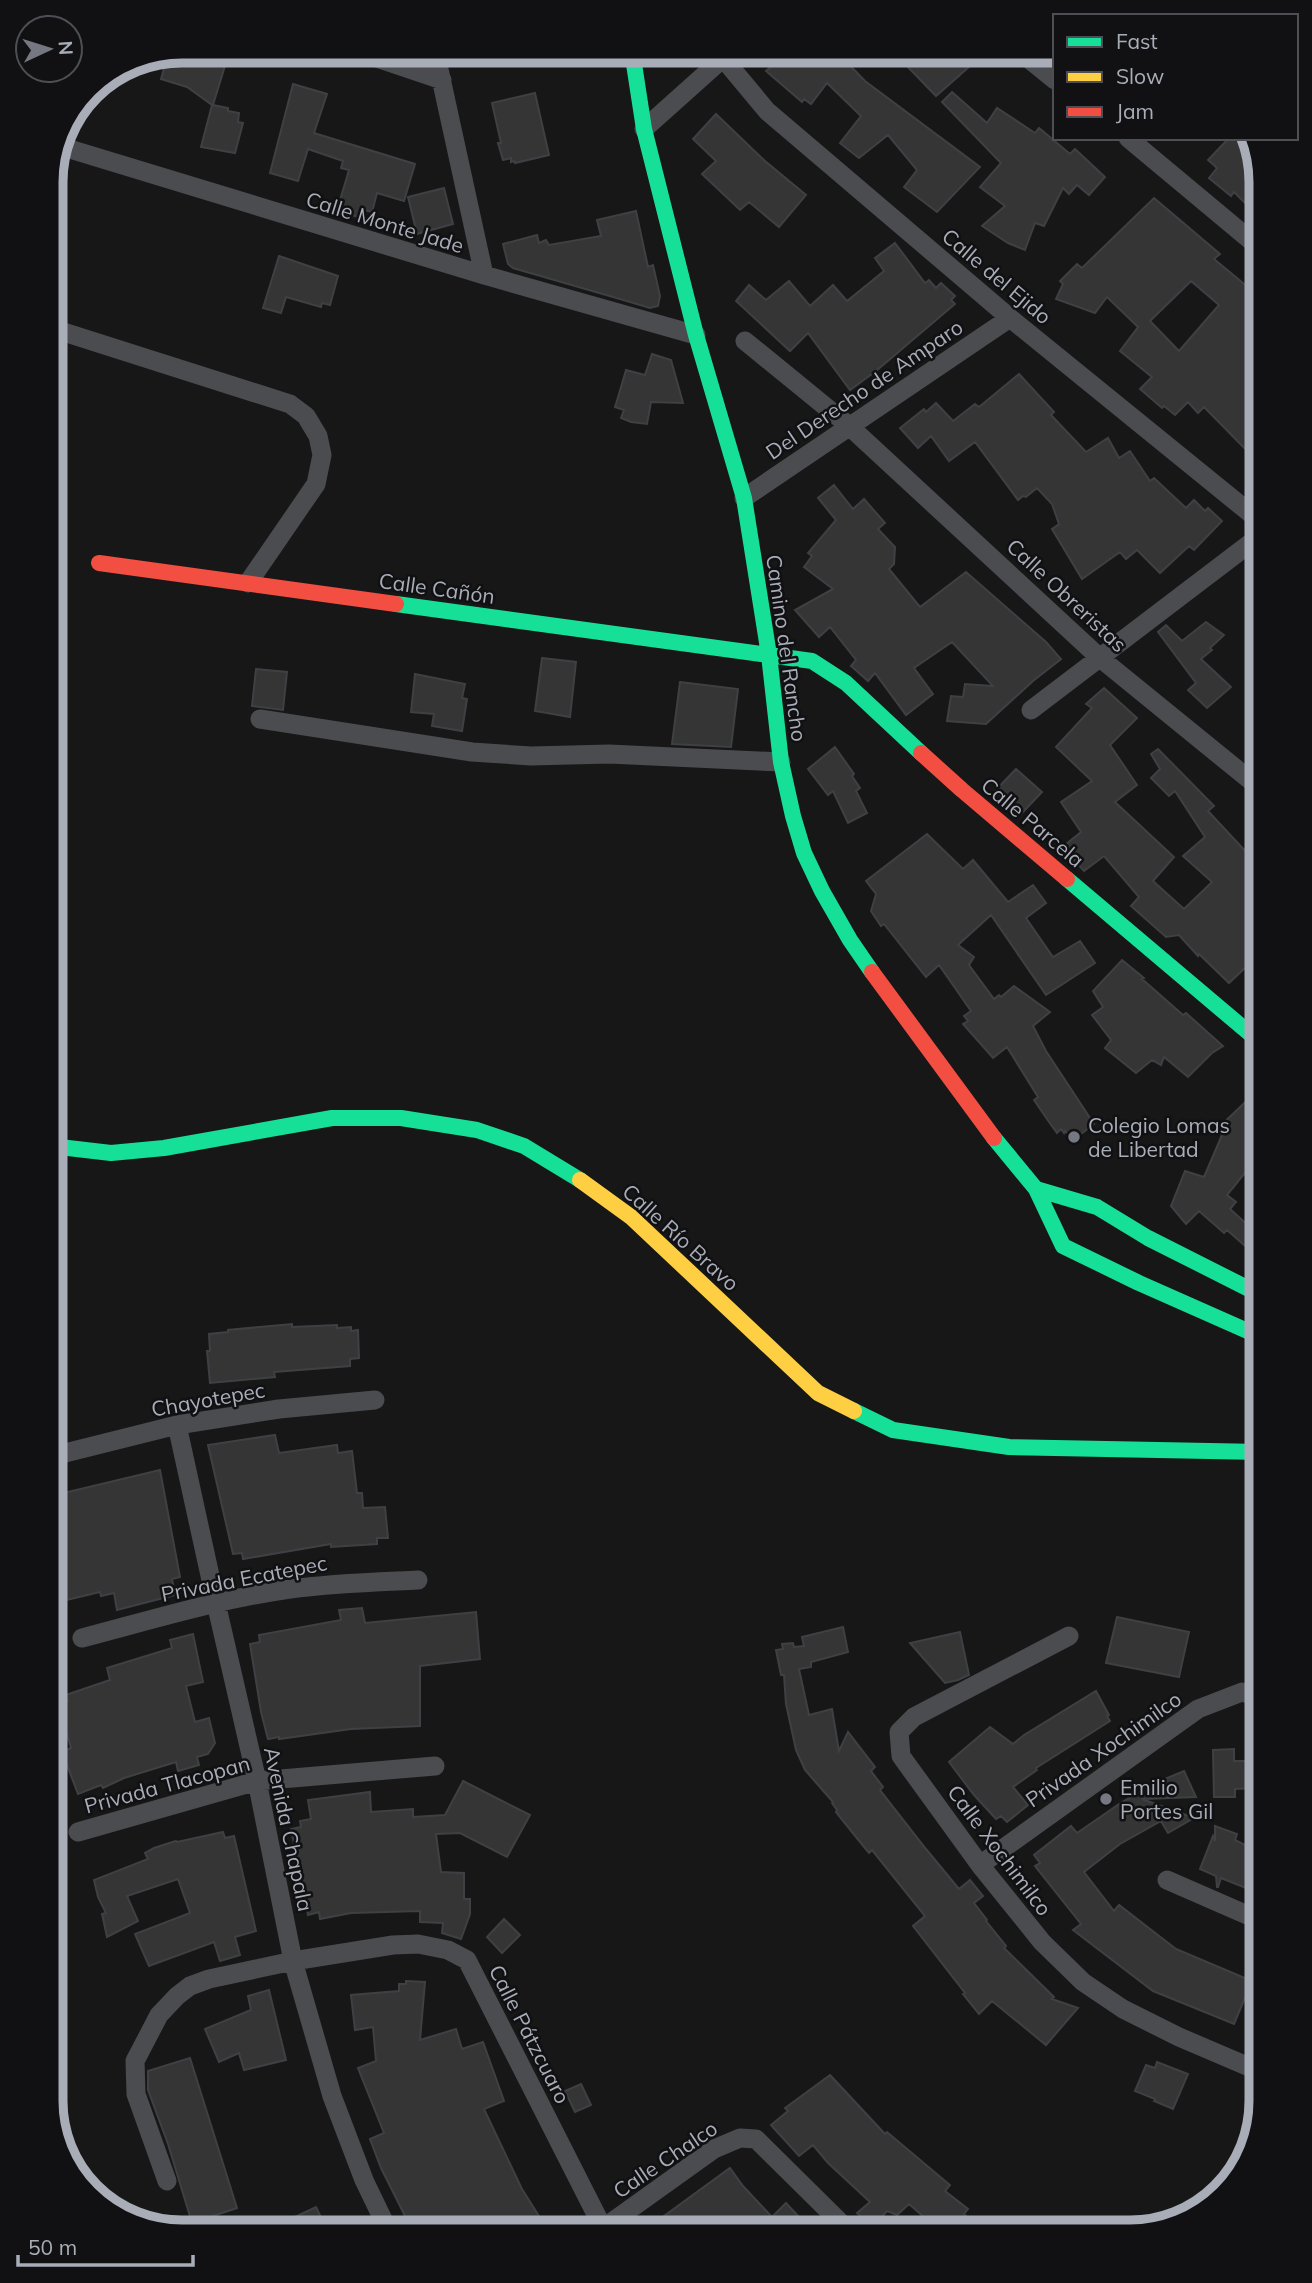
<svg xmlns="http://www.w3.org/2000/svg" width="1312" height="2283" font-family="Mulish,sans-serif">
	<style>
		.building { fill: #353536; stroke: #3f4043; stroke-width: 2; fill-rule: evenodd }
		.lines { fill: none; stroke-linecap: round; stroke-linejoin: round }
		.street { stroke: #4b4c50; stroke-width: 19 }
		.fast { stroke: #16e098; stroke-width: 16 }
		.slow { stroke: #ffcf43; stroke-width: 16 }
		.jam { stroke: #f24e42; stroke-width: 16 }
		.poi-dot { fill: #757880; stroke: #111113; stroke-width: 2.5 }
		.labels { text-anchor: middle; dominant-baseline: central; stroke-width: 5; stroke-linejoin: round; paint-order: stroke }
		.street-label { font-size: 21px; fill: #a8adb8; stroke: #111113 }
		.poi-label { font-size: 21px; fill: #a8adb8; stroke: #111113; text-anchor: start }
		.rim { fill: none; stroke: #a8adb8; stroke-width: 9 }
	</style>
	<rect width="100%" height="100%" fill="#171717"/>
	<path class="building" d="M197 51H209L228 56 213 105 228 108V111L239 113 238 122 243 123 235 153 201 147 212 105 187 87 161 79 167 58 193 66Z
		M789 51H836L865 81 980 167 937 212 904 187 917 170 888 135 859 158 840 143 861 116 827 83 811 104 804 99 802 102 766 71Z
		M923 51H956L969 67 936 96 906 65Z
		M293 84 327 94 314 133 415 164 404 201 377 193 372 212 364 210 361 218 337 210 349 170 341 168 343 161 308 149 298 181 270 173Z
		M952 92 987 123 997 108 1035 133 1039 128 1070 154 1075 149 1105 177 1089 195 1077 185 1069 194 1063 188 1044 226 1035 223 1025 250 1008 243 982 226 1005 206 980 187 1001 163 942 102Z
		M535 93 549 155 515 163 514 161 511 162V158L503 160 498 143H501L492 103Z
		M716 114 765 161 806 195 779 227 749 202 740 210 702 174 716 161 693 139Z
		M1229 138H1251L1261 182V219L1234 192 1231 196 1209 178 1217 168 1208 160Z
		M444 188 453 224 417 234 408 197Z
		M1154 198 1220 254 1214 259 1249 288 1261 277V465L1204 407 1198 413 1188 402 1175 415 1164 406 1162 408 1140 389 1152 377 1120 351 1138 327 1107 297 1095 313 1056 299 1063 284 1060 281 1077 264 1082 268ZM1191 281 1219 305 1179 351 1150 321Z
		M636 211 648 267 653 265 660 296 658 306 650 308 620 299 513 268 508 264 503 244 537 235 539 243 546 240 549 245 601 236 597 220Z
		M895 243 925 283 929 280 936 288 941 283 955 296 951 300 955 304 876 371 850 390 808 333 790 351 736 301 749 285 766 300 789 281 810 306 833 285 847 301 884 271 875 258Z
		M279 256 338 276 330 305 322 303 321 307 286 297 281 313 263 308Z
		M652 354 671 360 683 403 651 402 647 424 631 422 621 418 624 410 615 407 619 394 626 370 645 375Z
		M1019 374 1054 412 1051 415 1086 452 1108 438 1119 458 1130 451 1150 481 1154 478 1186 508 1194 500 1205 511 1208 508 1222 521 1194 550 1189 546 1160 573 1137 550 1126 559 1120 552 1082 579 1052 529 1059 524 1052 504 1037 488 1026 497 1023 496 1018 500 975 442 949 461 931 436 918 448 900 428 924 409 926 412 936 403 953 421 975 404 979 407Z
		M834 485 853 509 864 499 885 523 878 529 895 547 894 564 889 569 920 607 966 572 1046 642 1061 659 1033 681 986 724 947 721 951 696 963 697 965 684 993 686 952 642 914 668 933 694 906 715 875 673 868 681 851 666 856 660 830 627 819 637 795 610 833 589 804 567 812 556 808 553 836 520 818 498Z
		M1206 622 1224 635 1210 648 1212 650 1201 659 1231 687 1207 708 1188 690 1196 683 1158 632 1166 625 1182 641Z
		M542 658 576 662 570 717 535 711Z
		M256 669 287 672 283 710 252 706Z
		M415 674 465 684 462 698 467 699 462 731 432 726 434 714 411 712Z
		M680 682 738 689 731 747 672 744Z
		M1104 688 1137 718 1110 745 1137 785 1115 802 1174 857 1153 881 1184 909 1212 882 1183 856 1205 837 1175 791 1169 796 1151 778 1160 769 1151 754 1158 749 1214 806 1208 811 1261 868V959L1248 971 1245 968 1229 983 1199 954 1198 956 1179 935 1166 937 1131 906 1139 897 1104 856 1084 871 1072 858 1076 855 1066 844 1081 832 1061 802 1092 781 1056 747 1092 708 1086 704Z
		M835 747 854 774 852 776 860 788 856 791 867 813 848 823 833 791 828 795 808 769Z
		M1016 769 1042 792 1021 814 995 791Z
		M927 834 963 869 973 860 1008 902 1033 885 1046 903 1026 918 1053 957 1080 941 1095 963 1046 995 991 915 958 945 974 957 969 965 994 999 999 995 1001 997 1014 986 1050 1012 1033 1026 1046 1051 1094 1124 1073 1140 1065 1131 1064 1133 1061 1129 1057 1133 1049 1122 1034 1100 1038 1097 1007 1047 993 1058 963 1024 968 1021 964 1016 971 1011 939 965 926 977 884 924 881 926 871 911 876 894 866 881Z
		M1122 960 1144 978 1142 979 1183 1015 1186 1013 1223 1046 1212 1053 1188 1077 1164 1057 1161 1065 1152 1060 1136 1073 1105 1048 1111 1040 1092 1015 1103 1007 1093 991Z
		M1261 1087V1133L1257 1138 1261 1143V1172L1252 1164 1227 1195 1236 1202 1230 1209 1261 1237V1260L1227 1230 1224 1233 1199 1211 1186 1224 1171 1206 1185 1171 1204 1177 1222 1135 1216 1130Z
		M292 1324V1327L337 1325V1328L351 1327V1331L358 1330 359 1358 350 1359V1366L274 1372 275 1377 210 1383 207 1351H210L209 1334 228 1332V1330Z
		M275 1435 279 1453 337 1445 338 1453 352 1451 357 1493H362L363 1508 385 1507 388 1538H377V1544L331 1547V1544L243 1559 242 1553 233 1554 208 1445Z
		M160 1470 180 1577 172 1579 175 1595 117 1610 114 1593 101 1596 100 1592 58 1602 56 1595 51 1596V1569L59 1567 51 1532V1496Z
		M362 1608 365 1623 476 1612 480 1659 420 1666V1726L351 1729 279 1739V1737L268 1739 261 1712 250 1644 260 1642 259 1635 341 1620 339 1610Z
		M1117 1617 1189 1632 1179 1677 1106 1663Z
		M843 1627 848 1652 811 1662V1667L799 1669 809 1715 832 1709 839 1751 848 1732 875 1767 871 1771 883 1787 880 1790 926 1849 959 1889 970 1880 983 1896 974 1903 987 1920 986 1921 1006 1946 1004 1948 1054 1997 1052 1999 1078 2008 1046 2045 992 2001 979 2014 963 1994 965 1993 913 1926 925 1916 872 1850 869 1853 856 1837 836 1812 837 1810 832 1803 833 1802 805 1770 796 1750 786 1704 784 1675H781L776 1650 783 1649 782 1644 793 1643 794 1647 804 1646 802 1637Z
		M960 1632 969 1675 958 1680 945 1683 910 1643Z
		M193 1634 203 1682 186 1686 195 1722 209 1718 215 1743 208 1754 197 1757 199 1765 178 1771 176 1762 124 1778 103 1788 101 1785 78 1794 62 1752 71 1748 58 1704 68 1701 66 1695 110 1680 107 1668 172 1648 170 1640Z
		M1096 1691 1109 1715 1107 1716 1110 1721 1036 1768 1037 1770 1013 1787 1028 1805 1007 1822 1001 1816 996 1819 974 1795 949 1762 990 1727 1013 1744 1024 1735Z
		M1234 1749V1761H1261V1783H1255V1788L1235 1789V1797H1214L1213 1750Z
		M1184 1771 1196 1797 1142 1799 1194 1818 1168 1833 1161 1821 1120 1844 1084 1872 1114 1911 1119 1905 1176 1949 1252 1981 1234 2024 1153 1991 1073 1930 1081 1924 1035 1866 1040 1863 1034 1855 1071 1826 1077 1833 1122 1802 1160 1781Z
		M463 1781 530 1815 507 1857 460 1833 436 1834 441 1872 464 1873V1899H470V1914L461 1939 442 1933 443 1923 420 1922V1911L351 1913 320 1919 319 1912 308 1915 291 1829 301 1827 300 1821 311 1819 308 1800 370 1792 371 1812 413 1809V1817L445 1815Z
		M1215 1826 1237 1834 1235 1840 1253 1849 1252 1853 1261 1856V1894L1221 1878 1218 1887H1217L1216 1876 1200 1869 1213 1836 1215 1841Z
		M223 1832 225 1838 234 1836 256 1931 235 1937 240 1955 220 1961 214 1942 149 1966 135 1934 190 1913 178 1879 127 1896 138 1921 107 1937 102 1914 106 1913 98 1897 94 1880 148 1859 145 1853 154 1848 176 1841 177 1842Z
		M504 1919 520 1935 502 1953 487 1937Z
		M406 1981 425 1982 420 2040 456 2029 462 2049 483 2042 504 2101 484 2109 522 2189 549 2232H413L381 2168 370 2139 384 2133 358 2068 376 2061 373 2027 355 2030 351 1995 399 1991V1984H406Z
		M269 1990 286 2060 244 2070 239 2053 219 2062 205 2029 251 2010 248 1996Z
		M190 2058 237 2208 192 2223 168 2144 148 2090V2071Z
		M1157 2062 1188 2074 1173 2109 1154 2101 1155 2099 1135 2091 1146 2065 1155 2068Z
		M830 2075 885 2134 887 2132 950 2185 945 2191 968 2209 964 2214 983 2232H941L909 2204 897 2215 887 2211 873 2227 857 2213 870 2202 828 2163 813 2145 799 2156 771 2125 788 2111 785 2108Z
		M581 2084 591 2105 575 2112 565 2091Z
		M730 2168 743 2186 772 2217 786 2203 800 2218 786 2232H642Z
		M316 2207 328 2232H263Z"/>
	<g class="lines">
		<path class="street" d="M356 51 442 80
			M435 51 484 275
			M717 51 767 111 1010 318 1261 522
			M1019 51 1055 80
			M644 129 730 52
			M1128 138 1261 249
			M63 147 484 275 696 335
			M51 328 290 404 306 416 318 436 322 455 316 484 248 583
			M745 341 848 425 1100 658 1261 789
			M744 498 1010 318
			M1031 710 1261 535
			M260 719 472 752 531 756 609 754 781 762
			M177 1425 216 1603 257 1781 293 1961 332 2096 364 2180 389 2232
			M51 1449 61 1454 177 1425 279 1409 375 1400
			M1069 1636 914 1717 899 1732 901 1756 980 1865 1042 1942 1083 1982 1123 2009 1179 2037 1261 2072
			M82 1638C151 1620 219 1599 290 1589 333 1583 375 1582 418 1580
			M78 1832 257 1781 435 1766
			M980 1865 1198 1709 1242 1692 1261 1698
			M1167 1880 1261 1921
			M167 2181 136 2094 135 2061 159 2015 177 1996 190 1986 209 1979 293 1961 393 1945 418 1944 448 1950 467 1960 605 2232
			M598 2232 714 2149 740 2138 756 2139 850 2232"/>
		<path class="fast" d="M632 51 644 129 696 335 744 498 769 655 781 762 793 816 804 853 822 891 850 940 872 972
			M396 604 812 661 846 683 921 753
			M1067 879 1261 1043
			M994 1138 1036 1189 1063 1246 1139 1283 1261 1337
			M51 1146 111 1153 164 1148 332 1118H401L477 1130 524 1146 580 1180
			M1036 1189 1097 1207 1148 1238 1261 1295
			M854 1411 893 1430 1009 1447 1261 1452"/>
		<path class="slow" d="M580 1180 631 1217 818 1393 854 1411"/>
		<path class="jam" d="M99 563 396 604
			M921 753 962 790 1067 879
			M872 972 994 1138"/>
	</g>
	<g class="poi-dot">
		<circle cx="1074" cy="1137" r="7"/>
		<circle cx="1106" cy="1799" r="7"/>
	</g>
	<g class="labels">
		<g class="street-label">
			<text transform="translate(385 222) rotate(17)">Calle Monte Jade</text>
			<text transform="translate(997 276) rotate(40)">Calle del Ejido</text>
			<text transform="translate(864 389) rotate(-34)">Del Derecho de Amparo</text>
			<text transform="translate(437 588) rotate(8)">Calle Cañón</text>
			<text transform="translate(1067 595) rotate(43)">Calle Obreristas</text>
			<text transform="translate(787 648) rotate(82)">Camino del Rancho</text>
			<text transform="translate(1033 822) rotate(40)">Calle Parcela</text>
			<text transform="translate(681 1237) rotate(42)">Calle Río Bravo</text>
			<text transform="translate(208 1399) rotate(-10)">Chayotepec</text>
			<text transform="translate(244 1578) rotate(-11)">Privada Ecatepec</text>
			<text transform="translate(1103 1749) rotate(-35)">Privada Xochimilco</text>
			<text transform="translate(167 1784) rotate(-15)">Privada Tlacopan</text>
			<text transform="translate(289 1829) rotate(78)">Avenida Chapala</text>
			<text transform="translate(1000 1850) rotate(53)">Calle Xochimilco</text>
			<text transform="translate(530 2034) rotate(63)">Calle Pátzcuaro</text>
			<text transform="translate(665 2159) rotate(-34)">Calle Chalco</text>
		</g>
		<g class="poi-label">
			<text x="1088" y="1125">Colegio Lomas<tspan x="1088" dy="24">de Libertad</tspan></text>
			<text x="1120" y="1787">Emilio<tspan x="1120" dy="24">Portes Gil</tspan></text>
		</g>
	</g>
	<path d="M0 0H1312V2283H0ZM182 63H1130A119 119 0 0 1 1249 182V2101A119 119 0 0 1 1130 2220H182A119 119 0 0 1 63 2101V182A119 119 0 0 1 182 63Z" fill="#111113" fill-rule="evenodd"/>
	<path class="rim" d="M182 63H1130A119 119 0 0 1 1249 182V2101A119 119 0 0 1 1130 2220H182A119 119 0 0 1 63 2101V182A119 119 0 0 1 182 63Z"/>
	<rect x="1053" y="14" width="245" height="126" fill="#111113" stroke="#4d4f55" stroke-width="2"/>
	<rect x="1067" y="37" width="35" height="10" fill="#16e098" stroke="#4d4f55" stroke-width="2"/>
	<text x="1116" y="49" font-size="21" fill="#a8adb8">Fast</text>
	<rect x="1067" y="72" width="35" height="10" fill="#ffcf43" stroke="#4d4f55" stroke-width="2"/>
	<text x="1116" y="84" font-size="21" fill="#a8adb8">Slow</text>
	<rect x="1067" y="107" width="35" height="10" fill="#f24e42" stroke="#4d4f55" stroke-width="2"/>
	<text x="1116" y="119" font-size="21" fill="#a8adb8">Jam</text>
	<g transform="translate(49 49) rotate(86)"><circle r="33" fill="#111113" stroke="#4d4f55" stroke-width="2"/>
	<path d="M0-5L12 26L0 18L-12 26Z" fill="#757880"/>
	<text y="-10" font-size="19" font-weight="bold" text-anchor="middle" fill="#a8adb8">N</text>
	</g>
	<path d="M18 2255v10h175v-10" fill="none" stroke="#a8adb8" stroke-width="3.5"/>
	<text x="28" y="2255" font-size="21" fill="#a8adb8" stroke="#111113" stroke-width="5" paint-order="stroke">50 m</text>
</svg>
